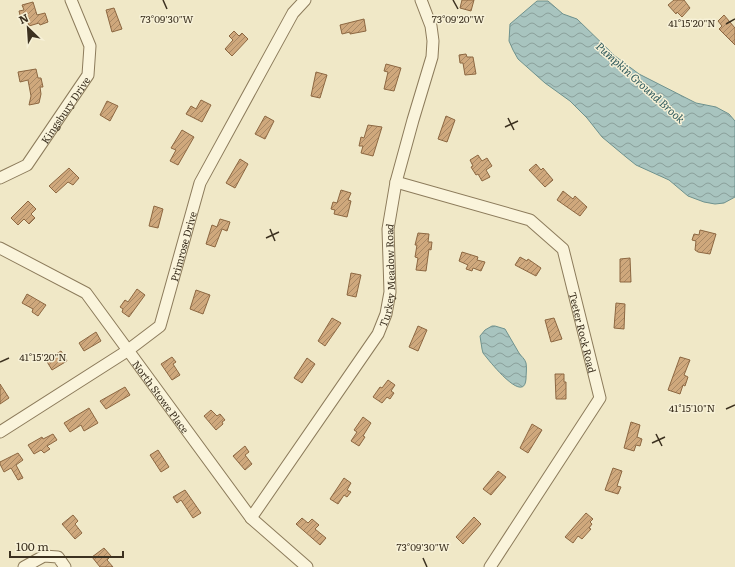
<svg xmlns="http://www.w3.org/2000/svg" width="735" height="567" font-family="Literata,serif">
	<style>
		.water { fill: url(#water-waves); stroke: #6e928e }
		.building { fill: url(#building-hatch); stroke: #8c6741 }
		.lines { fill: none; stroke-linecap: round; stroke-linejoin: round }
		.minor-casing { stroke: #8c7b5b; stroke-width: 13 }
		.minor { stroke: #faf4db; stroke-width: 11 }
		.ticks { fill: none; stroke: #3c3120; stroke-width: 1.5 }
		.labels { text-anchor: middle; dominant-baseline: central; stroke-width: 3; stroke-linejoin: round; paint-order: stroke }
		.street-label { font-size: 10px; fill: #3c3120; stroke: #f7f1d7 }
		.water-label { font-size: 11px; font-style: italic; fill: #2f5a5c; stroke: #f7f1d7 }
		.ticks-label { font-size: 10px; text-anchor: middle; fill: #3c3120; stroke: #f7f1d7; stroke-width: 3; stroke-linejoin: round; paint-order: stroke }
	</style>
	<defs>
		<pattern id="water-waves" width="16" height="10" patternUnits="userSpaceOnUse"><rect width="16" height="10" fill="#a8c4bf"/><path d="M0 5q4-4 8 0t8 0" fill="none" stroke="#8aa09b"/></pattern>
		<pattern id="building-hatch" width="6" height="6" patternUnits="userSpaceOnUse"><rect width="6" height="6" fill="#cfa87c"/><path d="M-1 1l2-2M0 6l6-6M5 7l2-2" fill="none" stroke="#a98965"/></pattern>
	</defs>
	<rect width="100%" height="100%" fill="#f0e8c7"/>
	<path class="water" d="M537 1H548L563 14 577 19 615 56 639 74 696 103 716 107 729 114 735 121V197L724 203 715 204 704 202 688 196 669 180 636 165 626 157 602 137 587 118 570 101 545 83 518 59 513 50 509 41 510 24Z
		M492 326H495L505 329C510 337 514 345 519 353 521 356 525 359 526 363 527 368 526 374 526 379 524 406 487 358 483 353L482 349 480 336 485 330Z"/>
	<path class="building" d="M462 0H474L471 11 460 8Z
		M674 0H684L690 8 682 17 677 12 676 14 668 5Z
		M33 2 37 15 45 13 48 22 40 25 39 23 29 26 26 17 21 19 19 11 24 10 22 5Z
		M114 8 122 29 112 32 106 10Z
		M724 15 735 28V45L719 29 722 26 718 21Z
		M364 19 366 31 350 34V32L342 34 340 25Z
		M234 31 239 36 242 33 248 39 232 56 225 49 233 40 229 36Z
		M466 54 467 57H473L476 74 465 75 463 63H460L459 55Z
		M386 64 401 68 394 91 384 89 388 72 384 71Z
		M36 69 38 78H41L43 87H40L41 94 39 103 29 105 31 96 28 80 20 82 18 72Z
		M316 72 327 75 320 98 311 96Z
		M201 100 211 105 202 122 186 114 191 106 196 109Z
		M107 101 118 106 110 121 100 115Z
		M265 116 274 121 265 139 255 134Z
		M446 116 455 120 447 142 438 139Z
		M368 125 382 127 373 156 361 153 363 146H359L361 137 364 138Z
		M182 130 194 137 178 165 170 161 176 150 171 148Z
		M478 155 482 161 487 158 492 166 486 170 490 177 482 181 478 174 476 175 471 167 473 166 470 160Z
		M240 159 248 164 235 188 226 183Z
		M536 164 541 170 543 168 553 180 545 187 529 170Z
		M69 168 79 178 73 185 68 182 56 193 49 186Z
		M341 190 351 193 348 200 351 201 347 217 334 214 335 210 331 209 333 202 337 203Z
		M563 191 573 199 575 196 587 207 580 216 557 200Z
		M28 201 36 209 31 214 35 218 29 224 24 219 18 225 11 218Z
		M154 206 163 209 158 228 149 226Z
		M220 219 230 222 227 231 222 229 215 247 206 244 212 225 217 227Z
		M700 230 716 234 710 254 698 252 695 250 696 241 692 240 694 234 699 235Z
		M418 233 429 234 428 242H432L431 250 429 249 426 271 416 270 418 258 415 257 417 245H415Z
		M462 252 478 257 477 260 485 262 481 271 473 268 472 271 466 269 468 265 459 261Z
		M520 257 527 261 528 259 541 268 536 276 515 265Z
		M630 258 631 282H620V259Z
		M351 273 361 275 356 297 347 295Z
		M137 289 145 295 129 317 122 312 123 309 120 307 125 300 128 302Z
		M196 290 210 295 203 314 190 309Z
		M27 294 46 305 38 316 32 312 33 309 22 303Z
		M616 303 625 304 624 329 614 328Z
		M332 318 341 323 325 346 318 341Z
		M554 318 562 339 551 342 545 320Z
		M418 326 427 330 418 351 409 347Z
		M96 332 101 341 84 351 79 343Z
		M61 351 67 361 52 370 46 360Z
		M172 357 176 362 173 364 180 375 172 380 161 364Z
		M680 357 690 360 684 375 688 377 685 386 683 385 680 394 668 390Z
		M307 358 315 364 302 383 294 378Z
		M555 374H564V382H566V399H556Z
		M388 380 395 385 391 391 394 393 390 399 387 397 382 403 373 397 380 387 382 388Z
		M0 384 9 398 0 404Z
		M125 387 130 395 106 409 100 401Z
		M89 408 98 423 84 431 81 425 70 432 64 423Z
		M211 410 217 416 220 414 225 420 222 422 223 424 216 430 204 416Z
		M363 417 371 423 363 436 365 437 359 446 351 441 357 432 354 430Z
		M631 422 640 425 637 437 642 439 640 446 636 445 634 451 624 448Z
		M532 424 542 430 528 453 520 448Z
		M53 434 57 440 47 446 50 449 44 453 41 450 34 454 28 445 42 437 43 439Z
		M245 446 249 452 245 455 252 464 245 470 233 456Z
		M158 450 169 467 161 472 150 455Z
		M18 453 23 460 16 465 23 478 18 480 11 468 4 472 0 464V462Z
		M613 468 622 471 617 486 621 487 618 494 605 490Z
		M498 471 506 477 491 495 483 489Z
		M344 478 351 483 347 490 351 492 347 497 344 495 338 504 330 499Z
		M185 490 201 513 193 518 181 500 177 503 173 497Z
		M586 513 593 519 590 522 592 524 589 528 591 529 582 539 578 536 573 543 565 537Z
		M73 515 78 521 75 524 82 533 75 539 62 524Z
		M474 517 481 524 463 544 456 537Z
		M302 518 308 523 312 519 319 525 315 529 326 538 320 545 296 524Z
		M104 548 111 556 107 560 113 567H100L92 557Z"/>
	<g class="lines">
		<defs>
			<g id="minor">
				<path id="s1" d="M0 178 27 165 88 75 90 46 71 0"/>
				<path id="s2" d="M396 182 530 220 563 249 600 398 490 567"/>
				<path id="s3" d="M0 248 86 293 251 518 307 567"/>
				<path id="s4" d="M0 432 127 351 160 326 200 183 293 13 305 0"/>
				<path id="s5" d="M251 518 378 334 386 314 390 292 388 229 396 182 413 120 432 57 433 41 431 26 421 0"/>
				<path d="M24 567 44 556 58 557 65 567"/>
			</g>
		</defs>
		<use href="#minor" class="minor-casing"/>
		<use href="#minor" class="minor"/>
	</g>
	<path class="ticks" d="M163 0 167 9M453 0 458 9M726 24 735 19M508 118 514 130M505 127 518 121M270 229 275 241M266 238 279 232M0 362 9 358M726 409 735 405M656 434 662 446M652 443 665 437M423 558 427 567"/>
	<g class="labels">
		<g class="street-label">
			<text stroke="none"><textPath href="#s1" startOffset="97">Kingsbury Drive</textPath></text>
			<text stroke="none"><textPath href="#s4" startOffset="275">Primrose Drive</textPath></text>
			<text stroke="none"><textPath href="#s5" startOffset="284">Turkey Meadow Road</textPath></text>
			<text stroke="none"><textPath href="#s2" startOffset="269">Teeter Rock Road</textPath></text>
			<text stroke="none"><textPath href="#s3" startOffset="225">North Stowe Place</textPath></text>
		</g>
		<g class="water-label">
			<text transform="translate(641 82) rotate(42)">Pumpkin Ground Brook</text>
		</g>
	</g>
	<g class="ticks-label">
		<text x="167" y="23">73°09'30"W</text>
		<text x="458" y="23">73°09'20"W</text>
		<text x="692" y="27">41°15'20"N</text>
		<text x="43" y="361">41°15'20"N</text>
		<text x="692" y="412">41°15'10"N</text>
		<text x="423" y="551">73°09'30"W</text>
	</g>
	<g transform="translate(28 28) rotate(335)" stroke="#f7f1d7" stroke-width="3" paint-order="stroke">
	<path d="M0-3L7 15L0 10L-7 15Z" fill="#3c3120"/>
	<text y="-6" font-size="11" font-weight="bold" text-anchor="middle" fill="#3c3120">N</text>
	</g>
	<path d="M10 551v6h113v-6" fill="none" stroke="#3c3120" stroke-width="2"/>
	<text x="16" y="551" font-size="12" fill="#3c3120" stroke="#f7f1d7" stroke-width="3" paint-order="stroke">100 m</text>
</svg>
